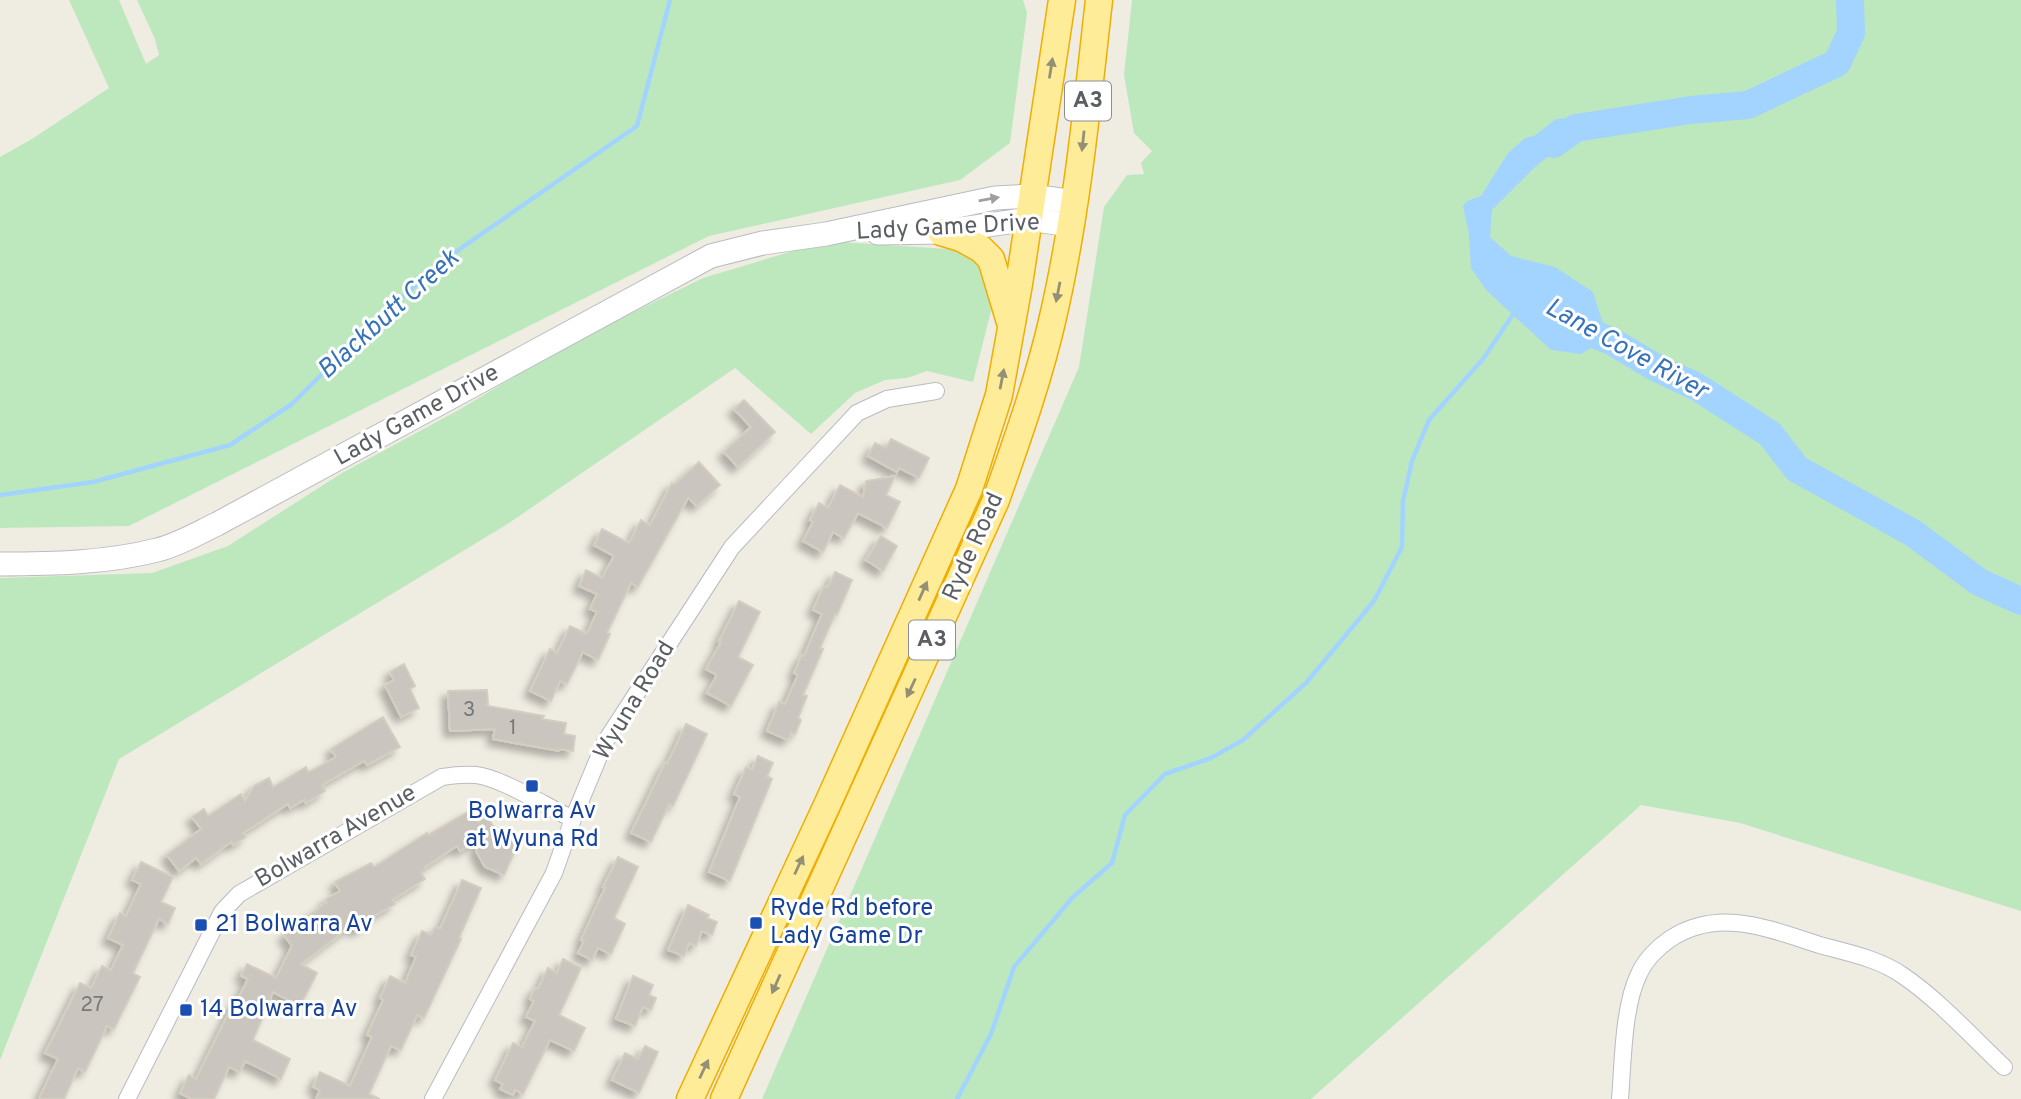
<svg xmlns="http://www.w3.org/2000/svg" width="2021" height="1099" font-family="Overpass,sans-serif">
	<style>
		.green { fill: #bde8be }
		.water { fill: #a2d4ff }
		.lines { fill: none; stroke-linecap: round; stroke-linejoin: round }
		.stream { stroke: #a2d4ff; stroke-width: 4.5 }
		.river { stroke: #a2d4ff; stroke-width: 28 }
		.building { fill: #cac6bf; stroke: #d4cec0; stroke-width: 2; filter: url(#shadow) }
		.minor-casing { stroke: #b8bbc0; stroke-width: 18 }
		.secondary-casing { stroke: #b8bcc2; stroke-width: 25 }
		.trunk-casing { stroke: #f1ad00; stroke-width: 29 }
		.minor { stroke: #fff; stroke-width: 16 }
		.secondary { stroke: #fff; stroke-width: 23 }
		.trunk { stroke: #ffec98; stroke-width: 26 }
		.oneway { fill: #949076 }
		.oneway2 { fill: #9d9fa2 }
		.transit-dot { fill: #1a4fb4; stroke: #fff; stroke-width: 2.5 }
		.labels { text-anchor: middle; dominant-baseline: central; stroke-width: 6; stroke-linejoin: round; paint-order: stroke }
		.number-label { font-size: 21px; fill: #77797b }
		.shield { fill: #fff; stroke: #8c8f92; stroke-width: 2 }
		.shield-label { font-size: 23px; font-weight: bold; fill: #5b5f64 }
		.street-label { font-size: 24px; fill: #5b5f64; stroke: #fff }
		.transit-label { font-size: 24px; fill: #164399; stroke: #fff; text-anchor: start }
		.water-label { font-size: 26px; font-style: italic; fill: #3773b9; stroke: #fff }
	</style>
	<defs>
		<filter id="shadow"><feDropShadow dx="-6" dy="6" stdDeviation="3.5" flood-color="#0004"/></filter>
	</defs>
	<rect width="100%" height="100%" fill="#efece2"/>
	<path class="green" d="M69 0H119L146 64 159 55 155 39 137 0H1023L1027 13 1010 143 960 180 709 236 129 526 0 528V157L32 139 109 88Z
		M1132 0H2021V911L1740 823 1641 805 1311 1099H762L1079 367 1104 207 1127 175 1144 174 1141 163 1152 151 1134 133 1124 75Z
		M826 241 948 249 965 253 987 272 991 311 973 382 927 371 907 378 885 380 855 393 811 434 735 368 506 525 119 759 0 1060V578L152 573 228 546 342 473 457 411 567 345 703 278Z"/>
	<path class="water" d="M1582 117 1586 123 1584 129 1535 167 1492 210 1490 237 1511 256 1555 267 1593 292 1606 333 1596 345 1581 354 1551 350 1486 290 1471 268 1469 235 1463 206 1467 201 1481 196 1508 153 1525 138 1534 136 1556 119Z"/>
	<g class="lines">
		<path class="stream" d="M0 495 93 482 230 445 292 404 371 325 444 260 637 126 670 0
			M957 1099 991 1034 1014 967 1073 897 1112 863 1125 815 1165 774 1211 758 1243 740 1306 683 1374 601 1402 547 1403 501 1412 461 1429 420 1483 359 1516 310"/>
		<path class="river" d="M1554 144 1576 128 1691 110 1748 105 1837 63 1851 33 1850 0
			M1568 323 1611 341 1653 366 1697 387 1770 434 1797 469 1913 533 1979 582 2021 601"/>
	</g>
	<path class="building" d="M744 400 775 432 738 467 724 452 751 427 734 409Z
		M891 439 929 458 919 478 899 468 897 472 868 456 875 443 886 448Z
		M699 462 720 485 697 506 688 498 638 587 631 583 607 633 610 634 598 660 583 652 567 684 560 681 551 701 530 691 550 649 557 653 570 626 587 634 597 612 590 609 597 594 579 586 586 570 602 578 614 556 594 545 602 529 629 543 641 520 650 525 672 483 674 485Z
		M895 476 886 495 900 502 887 528 858 513 844 538 833 532 823 552 803 541 813 522 810 520 819 503 828 508 840 485 863 497 866 481Z
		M881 536 897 546 883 571 866 560Z
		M835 572 852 580 837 615 835 614 833 619 820 648 823 649 803 695 807 696 798 718 801 720 795 734 791 733 788 740 767 731 779 702 785 704 798 675 794 673 802 655 804 656 822 614 813 610 824 586 828 587Z
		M739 601 760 612 738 657 753 665 731 706 707 693 717 675 706 669 721 642 719 641Z
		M404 664 415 686 410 689 419 708 401 717 385 685 394 680 390 672Z
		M487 690 488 706 544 716 542 719 566 723 564 734 575 736 573 751 560 749 559 751 493 739 495 729 450 731 448 691Z
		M383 717 400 747 367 765 364 761 322 785 325 791 306 803 304 800 290 808 288 804 243 833 246 837 233 845 231 842 201 864 196 858 179 871 167 855 201 829 192 817 204 809 208 816 241 794 245 801 254 786 269 778 273 787 306 767 308 772 313 770 336 757 331 749Z
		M686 724 707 734 673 806 669 804 651 842 631 833 665 763 667 764Z
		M758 756 773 763 767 776 772 779 730 881 709 872 740 797 734 794 746 767 752 770Z
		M471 810 478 822 487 816 493 826 521 838 504 875 485 867 476 851 482 838 460 851 457 846 425 867 426 870 421 873 425 879 392 900 395 904 365 921 367 925 355 931 352 925 301 964 317 973 300 1006 273 992 253 1040 290 1059 281 1079 245 1061 240 1072 229 1067 214 1099H191L180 1093 189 1075 196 1079 233 1004 235 1005 248 979 241 976 247 964 276 978 292 946 284 935 327 902 325 900 340 891 335 882 371 863 374 867 427 833 428 835Z
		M618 857 638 867 614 918 625 924 611 954 598 948 592 960 578 953 584 941 581 940 605 888 603 887Z
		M141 862 173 877 161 902 175 908 168 924 159 919 133 973 140 977 114 1029 107 1026 85 1072 78 1068 64 1099H39L58 1059 45 1053 80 983 91 988 102 966 111 970 123 945 108 938 120 913 126 916 141 884 132 880Z
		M462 880 481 888 459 938 461 939 424 1018 417 1015 401 1050 391 1046 369 1094 380 1099H316L320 1090 313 1087 320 1072 350 1086 372 1037 367 1035 383 1000 380 998 390 976 405 983 416 957 411 955 422 931 431 935 435 927 440 929Z
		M688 905 709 915 707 918 717 922 712 935 702 931 696 946 689 943 684 956 668 950Z
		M563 959 581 968 559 1015 585 1028 574 1051 550 1040 523 1094 515 1090 513 1095 500 1089 503 1084 495 1080 513 1043 522 1047 535 1021 526 1017 534 1001 530 999 535 988 538 989 548 968 557 973Z
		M633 976 653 985 649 995 656 998 651 1010 643 1007 635 1026 616 1019Z
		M645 1046 658 1052 639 1093 612 1080 625 1053 638 1059Z"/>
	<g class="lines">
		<defs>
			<path id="minor" d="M127 1099 222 912 239 894 442 777C454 775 465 774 476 775 502 778 547 807 573 819
				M433 1099 554 873 573 819 605 742 732 547 857 413 887 399 936 391
				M1620 1099C1623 1063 1623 1006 1639 974 1645 960 1658 947 1670 939 1720 906 1771 930 1823 946 1849 953 1879 959 1902 975 1939 1000 1971 1036 2004 1067"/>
			<path id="secondary" d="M878 233 941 232 1029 219 1070 225
				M0 564C52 564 106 563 157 550 178 545 198 533 217 524L711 256 763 243 826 234 995 198 1032 196 1075 202"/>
			<path id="trunk" d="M941 232 961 238 981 249 991 259 1010 322
				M690 1099 827 805 969 489 999 395 1019 284 1062 0
				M724 1099 996 500C1017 440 1039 379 1053 317 1077 213 1087 106 1099 0"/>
		</defs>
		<use href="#minor" class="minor-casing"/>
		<use href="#secondary" class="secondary-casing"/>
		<use href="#trunk" class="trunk-casing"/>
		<use href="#minor" class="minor"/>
		<use href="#secondary" class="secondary"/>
		<use href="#trunk" class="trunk"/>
	</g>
	<defs><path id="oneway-solid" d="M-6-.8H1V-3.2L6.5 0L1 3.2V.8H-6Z" transform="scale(1.75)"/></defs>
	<g class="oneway">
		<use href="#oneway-solid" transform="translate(1051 68) rotate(-81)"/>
		<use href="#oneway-solid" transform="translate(1083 141) rotate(96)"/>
		<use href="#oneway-solid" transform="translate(1058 292) rotate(101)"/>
		<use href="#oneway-solid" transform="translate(1002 379) rotate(-79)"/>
		<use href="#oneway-solid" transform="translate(923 591) rotate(-66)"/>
		<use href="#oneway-solid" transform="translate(911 688) rotate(115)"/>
		<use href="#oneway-solid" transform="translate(799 865) rotate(-65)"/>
		<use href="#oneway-solid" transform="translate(776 984) rotate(114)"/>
		<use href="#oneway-solid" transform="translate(704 1069) rotate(-65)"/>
	</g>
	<use class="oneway2" href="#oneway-solid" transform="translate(989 199) rotate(-10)"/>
	<g class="transit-dot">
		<rect x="525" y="779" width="14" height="14" rx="3.5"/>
		<rect x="749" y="916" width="14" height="14" rx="3.5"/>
		<rect x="194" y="918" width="14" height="14" rx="3.5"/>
		<rect x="179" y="1003" width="14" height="14" rx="3.5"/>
	</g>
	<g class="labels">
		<g class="number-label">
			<text x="469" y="710">3</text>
			<text x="513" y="728">1</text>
			<text x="92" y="1005">27</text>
		</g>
		<g class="shield">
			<rect x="1065" y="81.5" width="46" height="39" rx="5"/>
			<rect x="909" y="620.5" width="46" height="39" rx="5"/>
		</g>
		<g class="shield-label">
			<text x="1088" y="101">A3</text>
			<text x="932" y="640">A3</text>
		</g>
		<g class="street-label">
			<text transform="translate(948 228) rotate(-3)">Lady Game Drive</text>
			<text transform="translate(417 416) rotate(-29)">Lady Game Drive</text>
			<text transform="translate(974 547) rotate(-66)">Ryde Road</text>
			<text transform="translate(635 701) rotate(-59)">Wyuna Road</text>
			<text transform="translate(336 837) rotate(-30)">Bolwarra Avenue</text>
		</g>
		<g class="transit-label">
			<text x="532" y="812" text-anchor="middle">Bolwarra Av<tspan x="532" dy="28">at Wyuna Rd</tspan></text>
			<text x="770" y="909">Ryde Rd before<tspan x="770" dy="28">Lady Game Dr</tspan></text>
			<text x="215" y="925">21 Bolwarra Av</text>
			<text x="200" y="1010">14 Bolwarra Av</text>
		</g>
		<g class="water-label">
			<text transform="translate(389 315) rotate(-42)">Blackbutt Creek</text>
			<text transform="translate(1626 350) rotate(29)">Lane Cove River</text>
		</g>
	</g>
</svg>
